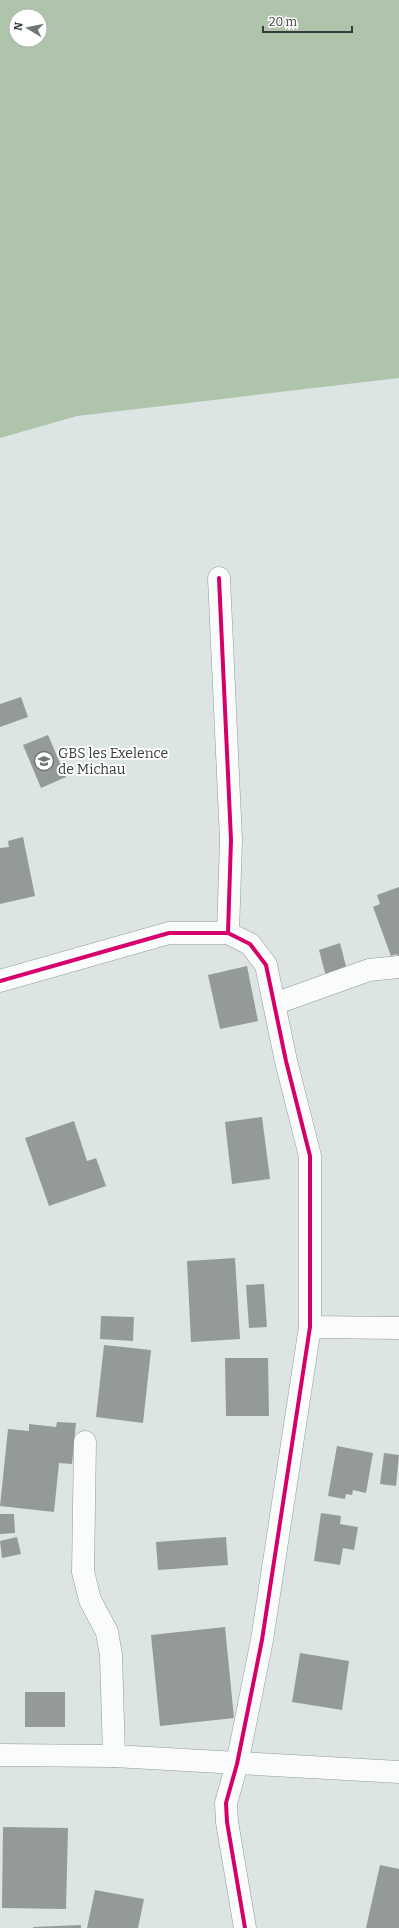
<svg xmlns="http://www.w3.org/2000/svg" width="399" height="1928" font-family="Bitter,serif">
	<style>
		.forest { fill: #aec5ab; fill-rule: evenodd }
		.building { fill: #949a9a }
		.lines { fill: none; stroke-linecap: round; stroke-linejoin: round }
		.street-casing { stroke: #939999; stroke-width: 23 }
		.secondary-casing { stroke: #939999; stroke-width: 23 }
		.street { stroke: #fafbfb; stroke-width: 22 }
		.secondary { stroke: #fafbfb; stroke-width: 22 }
		.cycleway-casing { stroke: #fff; stroke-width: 6 }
		.cycleway { stroke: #d6006c; stroke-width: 4 }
		.labels { text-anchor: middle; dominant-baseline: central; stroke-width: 4; stroke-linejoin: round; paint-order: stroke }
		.poi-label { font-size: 14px; fill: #363c3c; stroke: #fff; text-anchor: start }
	</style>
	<rect width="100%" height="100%" fill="#dce4e4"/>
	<path class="forest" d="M0 0H399V378L77 416 0 438ZM16 16H40V40H16Z"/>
	<path class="building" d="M21 697 28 717 0 727V704Z
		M48 735 66 777 41 788 23 745Z
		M23 837 35 896 0 904V848L9 847 8 841Z
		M399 887V959L397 954 391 956 373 907 380 904 377 895Z
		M340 943 349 978 328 984 319 950Z
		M247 966 258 1021 220 1029 208 975Z
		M262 1117 270 1179 232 1184 225 1122Z
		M74 1121 87 1161 96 1158 106 1186 49 1206 25 1138Z
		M235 1258 240 1339 191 1342 187 1261Z
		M264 1284 267 1327 249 1328 246 1285Z
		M101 1316 134 1317 133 1341 100 1339Z
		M104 1345 151 1350 143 1423 96 1417Z
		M225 1358H268L269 1416H226Z
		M57 1422 76 1423 72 1464 59 1463 54 1512 0 1506 8 1429 29 1431V1424L56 1427Z
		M337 1446 373 1453 366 1493 353 1490 352 1495 346 1494 345 1499 328 1496Z
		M384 1453 399 1455 396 1486 380 1484Z
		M321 1513 341 1516 340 1524 358 1527 354 1550 343 1548 340 1565 314 1561Z
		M0 1514H14L15 1533 0 1534Z
		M17 1537 21 1554 2 1558 0 1541Z
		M226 1537 228 1565 158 1570 156 1542Z
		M225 1627 234 1718 160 1726 151 1635Z
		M300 1653 349 1661 342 1710 292 1702Z
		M25 1692H65V1727H25Z
		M3 1827 68 1828 66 1909 2 1908Z
		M380 1865 399 1869V1928H366Z
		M95 1890 144 1899 138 1928H87Z
		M81 1925V1928H33V1927Z"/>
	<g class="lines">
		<defs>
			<path id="street" d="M219 578 231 840 228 933
				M0 981 169 933H228L250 944 266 965 286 1061 310 1156V1327L262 1640 237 1764 226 1803 227 1822 245 1928
				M274 1004 369 970 399 967
				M310 1327 399 1328
				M85 1442 83 1572 90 1600 107 1632 111 1655 114 1756"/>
			<path id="secondary" d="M0 1755 114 1756 399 1772"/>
		</defs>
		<use href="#street" class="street-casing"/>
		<use href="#secondary" class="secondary-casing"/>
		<use href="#street" class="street"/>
		<use href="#secondary" class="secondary"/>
		<defs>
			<path id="cycleway" d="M219 578 231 840 228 933
				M0 981 169 933H228L250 944 266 965 286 1061 310 1156V1327L262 1640 237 1764 226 1803 227 1822 245 1928"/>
		</defs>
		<use href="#cycleway" class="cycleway-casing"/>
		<use href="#cycleway" class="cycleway"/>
	</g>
	<defs>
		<symbol id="school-ring" viewBox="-11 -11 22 22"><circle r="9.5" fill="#fff" stroke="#707777" stroke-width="1.5"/><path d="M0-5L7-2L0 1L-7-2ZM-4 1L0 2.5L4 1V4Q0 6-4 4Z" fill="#707777"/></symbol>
	</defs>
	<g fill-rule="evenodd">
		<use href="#school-ring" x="33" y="750" width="22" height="22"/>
	</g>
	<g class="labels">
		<g class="poi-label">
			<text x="58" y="753">GBS les Exelence<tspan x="58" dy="16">de Michau</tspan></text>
		</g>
	</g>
	<g transform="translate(28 28) rotate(280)"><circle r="19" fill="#ffffff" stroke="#afb1b1"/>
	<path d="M0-3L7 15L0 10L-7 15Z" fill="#707777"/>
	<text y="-6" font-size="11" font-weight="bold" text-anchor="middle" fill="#363c3c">N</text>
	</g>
	<path d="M263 26v6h89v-6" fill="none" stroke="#363c3c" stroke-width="2"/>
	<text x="269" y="26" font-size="12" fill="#363c3c" stroke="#ffffff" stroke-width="3" paint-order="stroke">20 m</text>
</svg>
